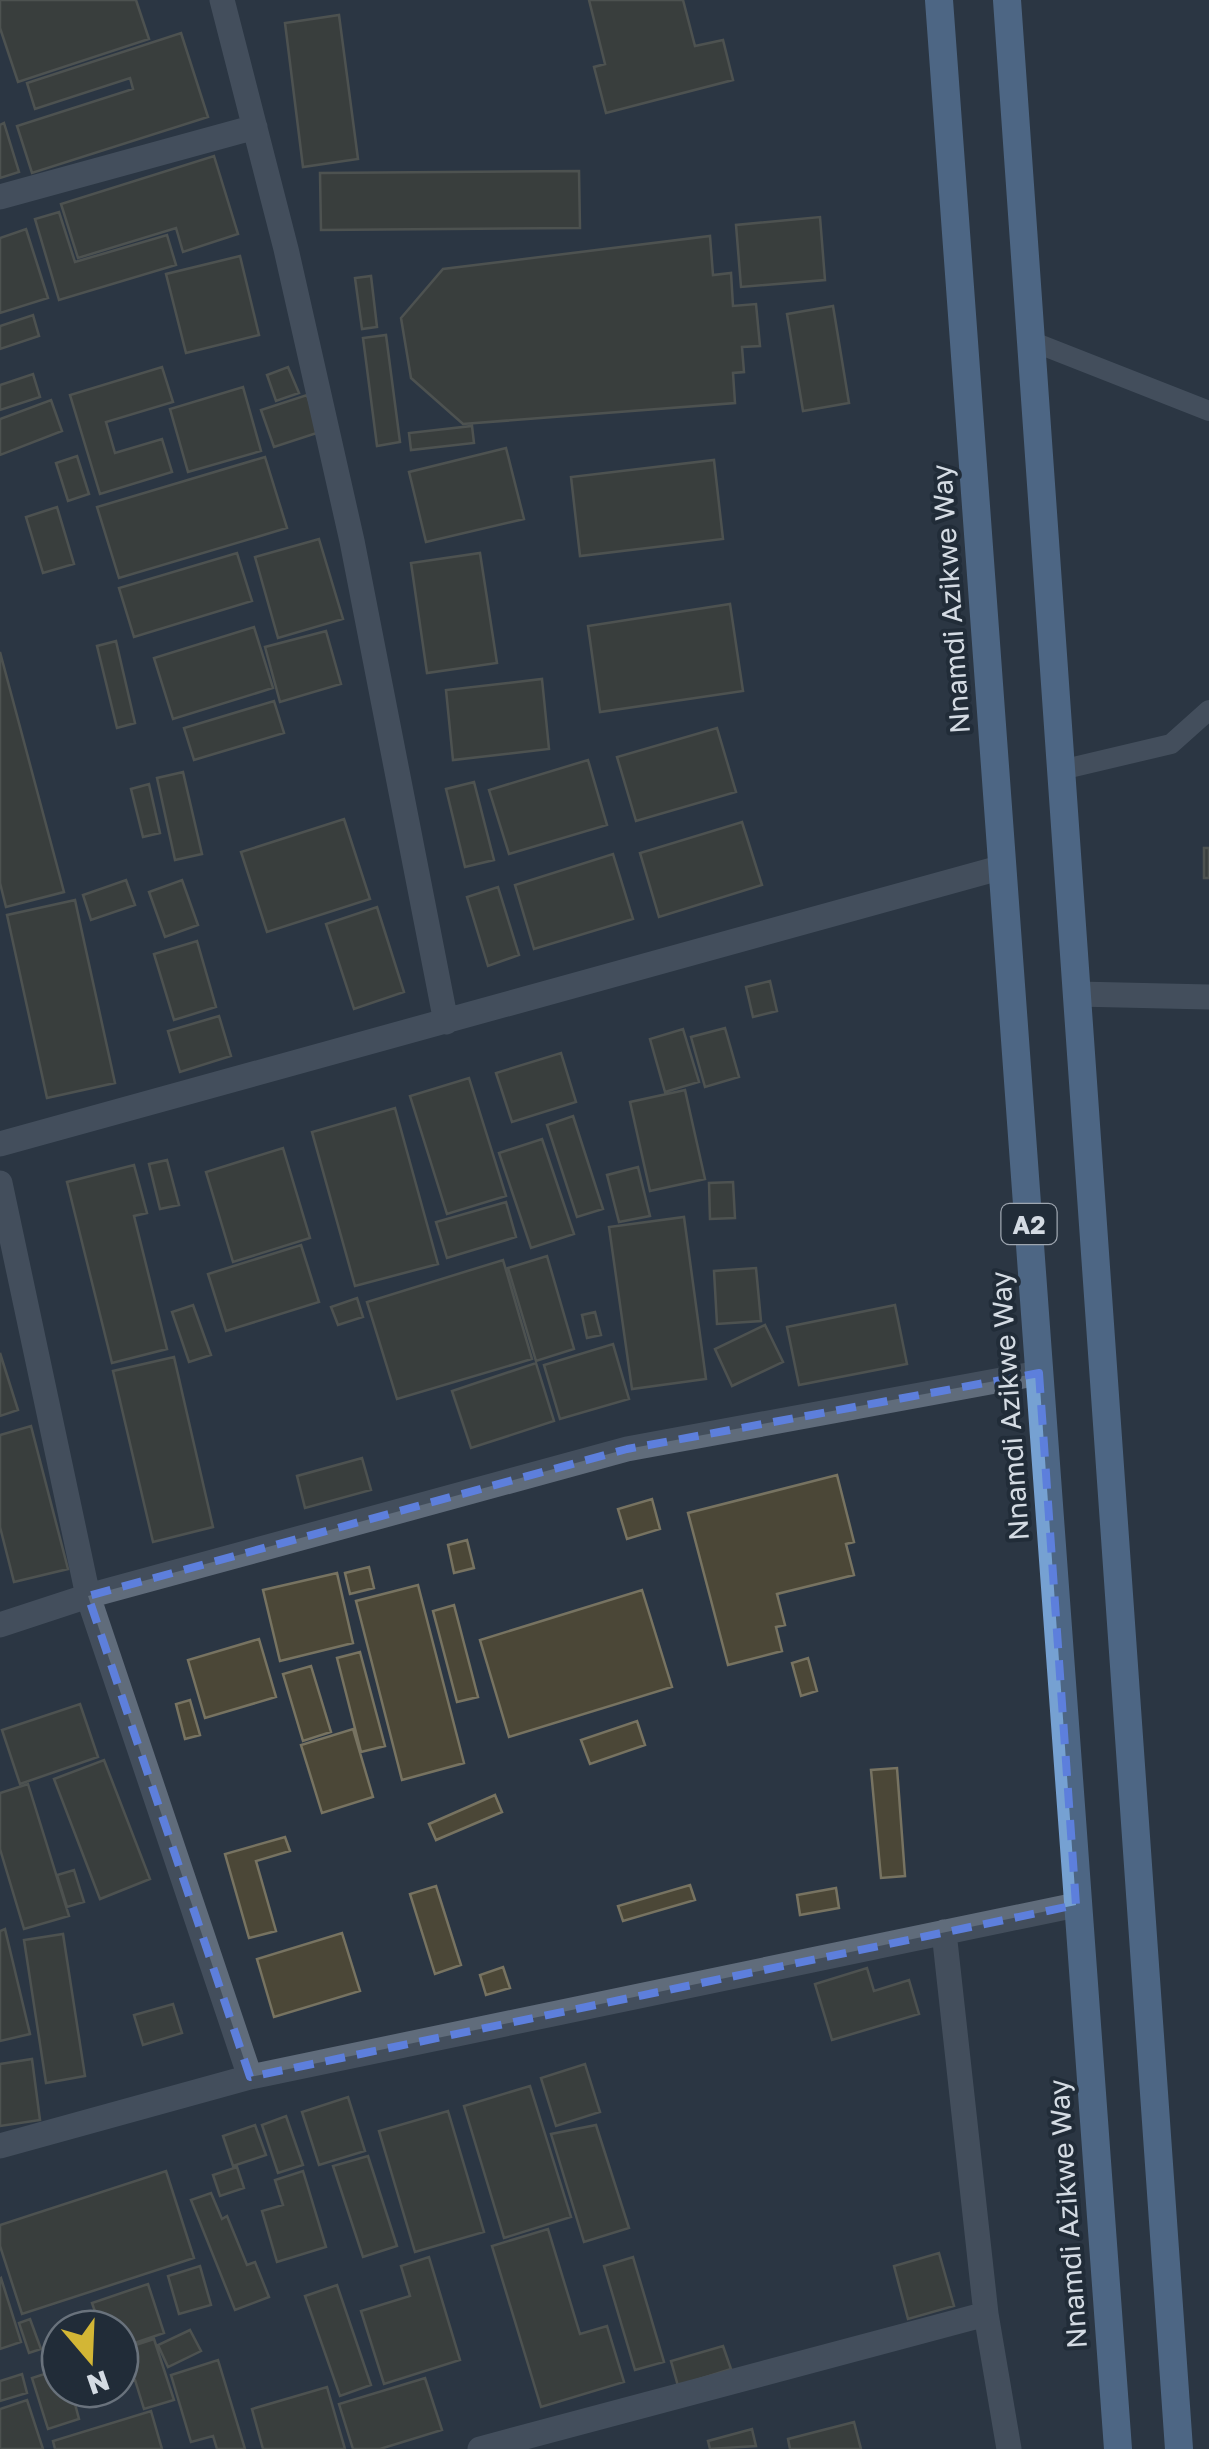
<svg xmlns="http://www.w3.org/2000/svg" width="1209" height="2449" font-family="'Golos Text',sans-serif">
	<style>
		.building { fill: #4b4737; stroke: #777361; stroke-width: 2.5 }
		.lines { fill: none; stroke-linecap: round; stroke-linejoin: round }
		.service { stroke: #606c7b; stroke-width: 20 }
		.minor { stroke: #606c7b; stroke-width: 25 }
		.tertiary { stroke: #606c7b; stroke-width: 25 }
		.trunk { stroke: #76a1d2; stroke-width: 28 }
		.marked { fill: none; stroke: #5d7fdc; stroke-width: 8; stroke-dasharray: 20 12; stroke-linejoin: round }
		.labels { text-anchor: middle; dominant-baseline: central; stroke-width: 8; stroke-linejoin: round; paint-order: stroke }
		.shield { fill: #212c38; stroke: #9ea6b0; stroke-width: 2.5 }
		.shield-label { font-size: 25px; font-weight: bold; fill: #d4dbe3 }
		.street-label { font-size: 28px; fill: #d4dbe3; stroke: #212c38 }
	</style>
	<rect width="100%" height="100%" fill="#2b3643"/>
	<path class="building" d="M0 0H136L149 39 18 82 0 28Z
		M589 0H683L695 46 723 40 733 80 606 113 594 67 605 64Z
		M339 15 358 159 303 167 285 23Z
		M181 33 208 117 32 173 17 126 133 89 130 78 35 109 27 83Z
		M4 123 19 172 0 178V125Z
		M214 156 238 234 183 252 176 228 78 258 61 204Z
		M579 171 580 228 321 230 320 173Z
		M59 212 75 262 167 235 176 265 59 300 35 219Z
		M820 217 825 280 741 287 736 225Z
		M26 229 48 298 0 313V238Z
		M710 236 713 275 731 273 733 306 756 304 760 346 742 347 744 372 733 373 735 403 463 424 411 378 401 318 443 269Z
		M240 256 259 335 186 353 166 274Z
		M371 276 377 327 362 329 355 278Z
		M833 306 849 403 803 411 787 314Z
		M33 315 39 336 0 349V326Z
		M386 335 400 442 377 446 363 338Z
		M162 367 173 402 106 422 115 453 162 439 172 472 100 494 70 395Z
		M288 367 299 393 276 401 267 375Z
		M33 374 40 397 0 410V385Z
		M243 387 261 451 188 472 170 409Z
		M307 395 320 432 274 447 261 410Z
		M51 400 62 431 0 455V419Z
		M472 426 474 443 411 450 409 433Z
		M506 448 524 519 426 542 409 472Z
		M77 456 89 494 68 501 56 463Z
		M265 457 287 528 119 578 97 507Z
		M714 460 723 539 580 556 571 477Z
		M57 507 74 564 43 573 26 517Z
		M319 539 343 619 278 638 255 557Z
		M237 553 252 601 134 637 119 588Z
		M480 553 497 663 427 673 411 563Z
		M730 604 743 691 600 712 588 626Z
		M254 627 273 688 173 719 154 658Z
		M326 631 341 684 280 702 265 647Z
		M116 641 135 723 117 728 97 646Z
		M0 652 64 892 6 907 0 883Z
		M542 679 549 749 453 760 446 690Z
		M274 701 284 733 194 760 184 728Z
		M717 728 736 792 636 821 617 757Z
		M588 760 607 825 509 854 489 790Z
		M183 772 202 854 175 860 157 778Z
		M474 782 494 860 465 867 446 789Z
		M149 784 160 833 143 837 131 789Z
		M344 819 370 899 267 932 241 852Z
		M742 822 762 885 659 917 640 853Z
		M1204 848H1209V878H1204Z
		M613 854 633 919 534 949 515 885Z
		M126 880 135 905 91 920 83 895Z
		M182 880 198 925 165 937 149 892Z
		M498 887 519 955 488 966 467 897Z
		M75 900 115 1083 47 1098 7 915Z
		M377 907 404 992 354 1009 326 924Z
		M197 941 216 1007 174 1020 154 954Z
		M770 981 777 1011 753 1017 746 987Z
		M219 1016 231 1056 180 1072 168 1031Z
		M725 1028 739 1077 705 1087 691 1037Z
		M683 1029 699 1082 665 1092 650 1039Z
		M561 1053 576 1102 512 1122 496 1073Z
		M469 1078 506 1196 447 1214 410 1096Z
		M685 1090 705 1179 650 1191 630 1102Z
		M395 1108 438 1264 355 1286 312 1132Z
		M573 1116 603 1209 577 1217 547 1125Z
		M542 1139 574 1234 531 1248 499 1153Z
		M283 1148 310 1238 233 1262 206 1172Z
		M167 1160 179 1205 160 1209 149 1164Z
		M134 1165 147 1213 134 1216 167 1349 112 1363 67 1182Z
		M638 1167 650 1216 619 1222 607 1175Z
		M733 1182 735 1218 710 1219 709 1183Z
		M506 1202 516 1237 447 1258 436 1222Z
		M684 1217 706 1379 632 1389 609 1227Z
		M301 1245 319 1302 226 1331 208 1274Z
		M547 1256 574 1349 536 1361 508 1268Z
		M503 1260 532 1359 397 1399 367 1302Z
		M756 1268 761 1321 717 1324 714 1271Z
		M357 1298 363 1317 338 1325 331 1307Z
		M193 1305 211 1355 189 1362 172 1312Z
		M895 1305 907 1364 799 1385 787 1327Z
		M595 1312 601 1335 587 1338 582 1315Z
		M765 1325 783 1362 732 1386 715 1349Z
		M613 1344 629 1399 560 1419 544 1365Z
		M0 1353 18 1410 0 1416Z
		M174 1357 213 1527 153 1542 113 1371Z
		M536 1363 554 1421 471 1448 452 1391Z
		M31 1426 68 1569 14 1582 0 1527V1435Z
		M362 1458 371 1490 305 1508 297 1476Z
		M837 1475 854 1542 846 1544 854 1575 777 1594 785 1625 776 1627 782 1651 728 1665 688 1513Z
		M652 1499 660 1529 627 1539 618 1509Z
		M467 1540 474 1568 454 1573 448 1545Z
		M369 1567 374 1588 350 1594 345 1573Z
		M337 1573 353 1643 280 1661 263 1590Z
		M418 1585 464 1763 402 1780 356 1601Z
		M642 1590 672 1687 509 1737 480 1640Z
		M454 1605 478 1697 457 1702 433 1611Z
		M259 1639 276 1697 205 1718 188 1660Z
		M360 1652 385 1746 361 1752 337 1658Z
		M808 1658 817 1691 801 1696 792 1663Z
		M311 1666 331 1732 303 1741 283 1674Z
		M190 1700 200 1735 185 1739 176 1704Z
		M80 1704 98 1757 20 1784 2 1730Z
		M637 1721 645 1745 590 1764 581 1740Z
		M353 1729 373 1797 322 1813 301 1745Z
		M104 1760 150 1879 100 1899 54 1779Z
		M897 1768 905 1876 881 1878 871 1770Z
		M28 1784 69 1916 24 1929 0 1849V1793Z
		M495 1795 502 1812 436 1840 429 1824Z
		M285 1837 290 1851 256 1861 276 1931 249 1938 225 1854Z
		M74 1870 84 1902 67 1907 57 1875Z
		M690 1885 695 1900 623 1921 618 1906Z
		M436 1886 461 1965 435 1974 410 1894Z
		M836 1888 839 1908 800 1915 797 1895Z
		M5 1929 30 2034 0 2041V1931Z
		M342 1933 360 1991 274 2017 257 1959Z
		M63 1934 85 2076 46 2083 24 1940Z
		M503 1967 510 1988 486 1995 480 1975Z
		M867 1968 874 1991 909 1980 919 2014 832 2040 815 1984Z
		M173 2004 182 2033 143 2045 134 2015Z
		M32 2059 40 2120 0 2126V2064Z
		M585 2064 600 2112 556 2126 541 2078Z
		M530 2086 571 2217 504 2238 464 2106Z
		M348 2097 365 2151 319 2165 302 2112Z
		M448 2111 484 2232 415 2252 379 2131Z
		M286 2116 303 2165 278 2173 262 2125Z
		M255 2125 266 2155 233 2166 223 2136Z
		M596 2125 629 2228 584 2242 551 2134Z
		M368 2156 397 2246 363 2257 333 2166Z
		M237 2167 244 2188 220 2196 213 2175Z
		M166 2171 194 2258 22 2314 0 2246V2225Z
		M303 2171 326 2247 277 2262 262 2211 283 2205 275 2180Z
		M211 2193 222 2219 227 2216 247 2265 255 2262 269 2297 235 2310 191 2200Z
		M548 2229 580 2334 607 2326 624 2382 541 2407 492 2246Z
		M939 2253 954 2306 908 2319 894 2266Z
		M429 2257 460 2360 384 2384 361 2311 410 2296 401 2266Z
		M633 2257 664 2362 635 2370 604 2266Z
		M200 2266 211 2305 179 2314 168 2276Z
		M1 2278 21 2342 0 2349V2279Z
		M148 2284 164 2333 120 2348V2329H101L92 2303Z
		M337 2285 371 2385 340 2396 305 2296Z
		M30 2319 41 2349 29 2353 19 2323Z
		M190 2330 201 2351 168 2367 158 2345Z
		M154 2339 174 2400 144 2409 135 2380 120 2385V2350Z
		M723 2346 731 2369 678 2386 671 2361Z
		M218 2360 245 2449H217L213 2436 191 2442 171 2375Z
		M60 2369V2389H108L74 2400 79 2419 48 2429 32 2378Z
		M22 2374 27 2393 0 2401V2381Z
		M425 2378 442 2430 380 2449H353L339 2404Z
		M327 2387 345 2449H263L252 2409Z
		M27 2400 43 2449H0V2409Z
		M151 2411 162 2449H55L53 2441Z
		M854 2422 861 2449H790L788 2439Z
		M752 2429 756 2446 710 2449 708 2441Z"/>
	<g class="lines">
		<path class="service" d="M1031 341 1209 411
			M1061 770 1171 744 1209 710"/>
		<path class="minor" d="M222 0 286 249 352 541 446 1022
			M0 197 255 127
			M0 1144 1003 867
			M0 1183 88 1596 250 2077
			M0 1625 88 1596 627 1449 1039 1373
			M0 2146 250 2077 1076 1905
			M986 2314 1009 2449
			M480 2449 986 2314 944 1932"/>
		<path class="tertiary" d="M1077 994 1209 997"/>
		<path class="trunk" d="M939 0 1118 2449
			M1007 0 1179 2449"/>
	</g>
	<path d="M0 0H1209V2449H0ZM1039 1373 1076 1905 250 2077 88 1596 627 1449Z" fill="#2b3643" fill-opacity=".55" fill-rule="evenodd"/>
	<path class="marked" d="M1039 1373 1076 1905 250 2077 88 1596 627 1449Z"/>
	<g class="labels">
		<rect class="shield" x="1001.5" y="1204" width="55" height="40" rx="8"/>
		<g class="shield-label">
			<text x="1029" y="1224">A2</text>
		</g>
		<g class="street-label">
			<text transform="translate(950 599) rotate(-94)">Nnamdi Azikwe Way</text>
			<text transform="translate(1009 1406) rotate(-94)">Nnamdi Azikwe Way</text>
			<text transform="translate(1067 2214) rotate(-94)">Nnamdi Azikwe Way</text>
		</g>
	</g>
	<g transform="translate(90 2359) rotate(161)"><circle r="48" fill="#212c38" stroke="#69727c" stroke-width="2.5"/>
	<path d="M0-8L18 38L0 25L-18 38Z" fill="#d3b635"/>
	<text y="-15" font-size="28" font-weight="bold" text-anchor="middle" fill="#d4dbe3">N</text>
	</g>
</svg>
